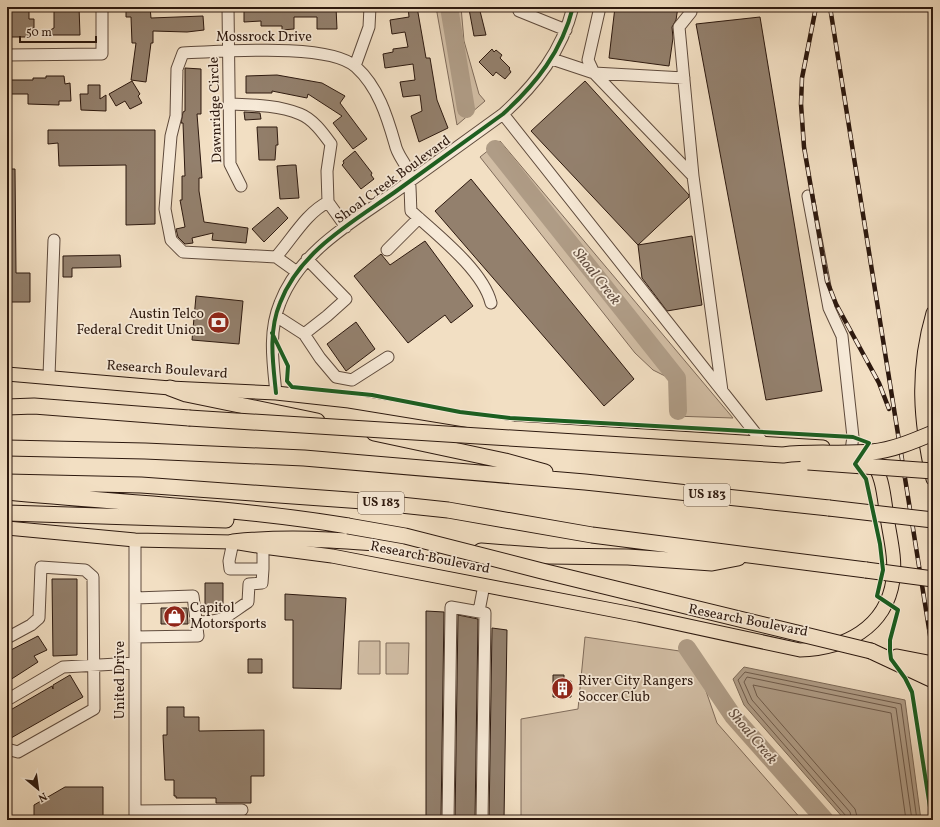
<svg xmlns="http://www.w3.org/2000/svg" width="940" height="827" font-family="Vollkorn,serif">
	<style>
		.green { fill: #d1bda4; stroke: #7f6b5a }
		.water { fill: #af9c86; stroke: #7b6856 }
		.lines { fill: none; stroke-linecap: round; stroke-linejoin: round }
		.shore { stroke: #6e5a4a; stroke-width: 1 }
		.river { stroke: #af9c86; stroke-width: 18 }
		.building { fill: #93806d; stroke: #2d190f }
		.minor-casing { stroke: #5e4a3c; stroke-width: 13 }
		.major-casing { stroke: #2d190f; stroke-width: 15 }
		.highway-casing { stroke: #2d190f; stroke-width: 17 }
		.minor { stroke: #f7ead8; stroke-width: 11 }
		.major { stroke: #f2dfc3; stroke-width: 13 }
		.highway { stroke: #f2dfc3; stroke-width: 15 }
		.rail-casing { stroke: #2d190f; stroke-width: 4.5 }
		.rail { stroke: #f7ead8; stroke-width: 3; stroke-dasharray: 9; stroke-linecap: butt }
		.highway-bridge-casing { stroke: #2d190f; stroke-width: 17; stroke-linecap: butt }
		.highway-bridge { stroke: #f2dfc3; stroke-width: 15 }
		.cycleway-casing { stroke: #f7ead8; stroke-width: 6 }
		.cycleway { stroke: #1b5e20; stroke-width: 4 }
		.labels { text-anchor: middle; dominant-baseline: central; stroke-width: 3.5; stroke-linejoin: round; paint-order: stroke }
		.shield { fill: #f7ead8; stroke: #6a584b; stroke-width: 1 }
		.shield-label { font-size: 13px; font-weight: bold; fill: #2d190f }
		.street-label { font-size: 14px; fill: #2d190f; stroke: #f7ead8 }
		.poi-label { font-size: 14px; fill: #2d190f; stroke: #f7ead8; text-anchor: start }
		.water-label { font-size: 15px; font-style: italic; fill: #614d3f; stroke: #f7ead8 }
	</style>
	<rect width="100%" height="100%" fill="#f2dfc3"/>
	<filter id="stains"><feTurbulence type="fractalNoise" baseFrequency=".005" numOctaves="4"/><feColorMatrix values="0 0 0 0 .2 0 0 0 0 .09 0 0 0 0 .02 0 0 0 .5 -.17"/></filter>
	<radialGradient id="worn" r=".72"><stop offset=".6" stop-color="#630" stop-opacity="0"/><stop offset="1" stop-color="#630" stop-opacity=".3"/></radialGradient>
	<path class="green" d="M436 7H461L464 41 479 94 485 101 457 125Z
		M500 141 733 418 673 416 674 388 671 379 653 370 635 353 480 157Z
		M585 637 693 653 717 723 802 820H521V719L578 709Z
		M359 641H380V674H358Z
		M386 643H409L408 674H386Z"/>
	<path class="water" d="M744 667 905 700 921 820H845L744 705 733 679Z"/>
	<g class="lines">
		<path class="shore" d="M847 820 846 816 748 703 738 680 745 672 901 704 917 820
			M852 820 850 812 752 700 744 682 747 677 896 708 912 820
			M858 820 855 809 757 696 753 685 891 713 906 820"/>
		<path class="river" d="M449 7 466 109
			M495 149 677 378 678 411
			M687 648 733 716 825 820"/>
	</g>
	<path class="building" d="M7 7H29V19H34V28H29V37H7Z
		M54 7H79L80 35H41L54 28Z
		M126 7H150L151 18 203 16 204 30 187 32 153 31V43H151L146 82 131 80 136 43H132L131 17H126Z
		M244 7H336L337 29H317V17H294V29L282 30V26H261V21L244 22Z
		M408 7H417L426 58H430L437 100 448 128 419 142 411 116 422 111 420 95 403 97 400 82 415 80 413 64 385 68 383 54 393 52V49L408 47 405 32 392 34 390 20 409 17Z
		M479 7 486 35 474 36 469 9Z
		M615 7H678L676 20 672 27 673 38 669 66 609 58Z
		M760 17 822 391 766 400 696 24Z
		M492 49 494 52 496 50 502 55 500 58 510 68 509 69 511 72 505 79 496 72 493 76 479 62Z
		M185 68 201 69V114H197L202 178H199V191L204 222 248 228 246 243 212 240 213 233 192 238 193 243 185 244 178 237 176 229 185 227 180 200H182V176H185L183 123H181L183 112 185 111Z
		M277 75 322 83 345 96 340 103 367 139 353 149 333 123 342 116 308 94 307 98 272 91V93H246V76Z
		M46 76H64L65 84 70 83 71 101H59V105L28 104V94H7V80H33V78H46Z
		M132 81 140 94 138 96 142 103 130 109 125 101 116 106 109 94Z
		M585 81 689 195V197L638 245 531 131Z
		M88 85H100V99L106 95V111L81 110 80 94H88Z
		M244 112 260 113 261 119 245 120Z
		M257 127H277L278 145H276L275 160H259Z
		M48 130H155V224L126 225V165L59 166 58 143 48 144Z
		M355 151 372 173 371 175 374 179 361 189 342 165 344 163 343 161Z
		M292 165H296L299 198 280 199 277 166Z
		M7 169H15L16 273H30V302H7Z
		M471 179 634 379 604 406 435 211Z
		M278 207 288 218 264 242 252 229Z
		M692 236 702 305 667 311 642 278 638 245Z
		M425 241 473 306 451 323 445 315 408 343 354 276 381 254 390 265Z
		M120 255 121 267 72 268V277H63V256Z
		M196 296 243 301 239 344 192 340Z
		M356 322 375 349 346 371 327 344Z
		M52 579H77V655L53 656Z
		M205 583H223V605H205Z
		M285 594 346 598 341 689 293 688V620H285Z
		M161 608H187L188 624H161Z
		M426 611 444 612 441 820H426Z
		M458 615 478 619 475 820H455Z
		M492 628 507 630 504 820H489Z
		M38 636 47 650 34 656 38 662 10 680 7 675V652Z
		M248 659H262V673H248Z
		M70 675 83 697 11 738 7 730V712L52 686 53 689V685Z
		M553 675H564V681H571V697H553Z
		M167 707H184V717H199V731L264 730V776H251V803H216V798H176V796H174V780H165L163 735H167Z
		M65 787H103V820H34V805Z"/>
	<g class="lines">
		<defs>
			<path id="minor" d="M228 7 230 164 241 186
				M600 7 588 60 594 73 684 78
				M690 7 691 12 679 27 693 176
				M519 11 566 30
				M7 55 102 54V7
				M552 59 594 73 693 176 722 391
				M355 66 369 27 370 7
				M229 104C253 105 278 105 300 114 313 119 323 133 331 144L327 171 328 202 346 227
				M503 114 764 444
				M808 196 829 308 842 336 853 437 851 450
				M387 250 419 218
				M276 257C292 239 306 213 328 202
				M297 272 276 257 183 252 171 240 165 209 171 136 176 116 177 69 183 53C221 52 329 42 356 67 378 87 387 116 395 144 397 154 403 160 407 168 411 177 410 200 411 211 436 234 483 270 491 303
				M276 316 304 334 327 316 346 299 307 259
				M304 334 320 358 336 377 352 380 388 357
				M49 376 54 240
				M276 393C273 363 268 332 280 303 300 251 351 223 395 192 431 166 467 140 503 114 536 84 562 51 573 7
				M233 542 229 561 230 569H263V547
				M479 611 484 585
				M196 622C225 622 225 617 248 602L249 584 262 583 263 569
				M135 637 198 636 193 596 135 598
				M7 638 31 625 39 618 41 567 85 570 93 577 94 709 18 752 7 749
				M7 700 63 667 135 663
				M135 811 242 810
				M135 820V540
				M448 820 451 607 485 613 482 820"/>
			<path id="major" d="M933 313C916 371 920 421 933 479
				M7 374 170 388 276 393 349 401 513 428 823 447
				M7 528 135 540 233 542 263 547 332 556 638 615 800 650C844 649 886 628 893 580 896 559 890 537 887 517 884 498 883 474 870 459"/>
			<path id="highway" d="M170 388 186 394 317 421
				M7 407 34 406 189 418
				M374 433 505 461 545 472
				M7 448 145 451 304 458 585 482 829 508
				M7 482 141 485 363 501 448 510 592 535 866 570
				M7 492C120 503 235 507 348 526
				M7 513 226 520
				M233 542C299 535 368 542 433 548
				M481 551 547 556 628 557 712 563 738 558
				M871 651 933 680
				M897 657 933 664"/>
		</defs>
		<use href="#minor" class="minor-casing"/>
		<use href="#major" class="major-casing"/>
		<use href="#highway" class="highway-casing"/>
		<use href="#minor" class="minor"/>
		<use href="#major" class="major"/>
		<use href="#highway" class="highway"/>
		<defs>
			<path id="rail" d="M816 7 802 78 801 104 804 147 827 281 836 304 879 383 889 409
				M830 7 933 654"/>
		</defs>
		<use href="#rail" class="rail-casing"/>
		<use href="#rail" class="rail"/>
		<defs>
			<path id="highway-bridge" d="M189 418C387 429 585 444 783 455 812 451 842 455 872 452 893 450 914 441 933 433
				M808 462 933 471
				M829 508 933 520
				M348 526 405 536 542 571 871 651
				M866 570 933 579"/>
		</defs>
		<use href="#highway-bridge" class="highway-bridge-casing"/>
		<use href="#highway-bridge" class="highway-bridge"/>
		<defs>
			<path id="cycleway" d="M272 333 288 366 287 381 292 387 372 395 460 412 510 418 853 437 869 443 855 464 866 479 880 544 883 570 877 596 898 610 890 640V651L891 659 905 678 912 692 932 820
				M276 393C273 363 268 332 280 303 300 251 351 223 395 192 431 166 467 140 503 114 536 84 562 51 573 7"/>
		</defs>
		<use href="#cycleway" class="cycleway-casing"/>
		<use href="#cycleway" class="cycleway"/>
	</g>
	<defs>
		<symbol id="bank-disc" viewBox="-11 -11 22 22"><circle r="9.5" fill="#8f2418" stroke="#f7ead8"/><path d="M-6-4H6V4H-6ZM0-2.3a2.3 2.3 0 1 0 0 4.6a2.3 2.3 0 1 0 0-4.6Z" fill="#fff"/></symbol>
		<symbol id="shop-disc" viewBox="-11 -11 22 22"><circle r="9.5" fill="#8f2418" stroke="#f7ead8"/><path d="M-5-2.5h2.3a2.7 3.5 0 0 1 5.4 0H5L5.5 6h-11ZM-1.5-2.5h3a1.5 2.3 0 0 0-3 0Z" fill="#fff"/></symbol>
		<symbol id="building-disc" viewBox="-11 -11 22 22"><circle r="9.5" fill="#8f2418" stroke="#f7ead8"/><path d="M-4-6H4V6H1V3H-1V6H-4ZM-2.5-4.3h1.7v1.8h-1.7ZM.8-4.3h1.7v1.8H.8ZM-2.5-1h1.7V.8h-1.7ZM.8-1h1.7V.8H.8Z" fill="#fff"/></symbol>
	</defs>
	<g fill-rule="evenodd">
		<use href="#bank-disc" x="206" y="310" width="25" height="25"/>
		<use href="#shop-disc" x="162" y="604" width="25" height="25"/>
		<use href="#building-disc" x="550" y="676" width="25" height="25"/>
	</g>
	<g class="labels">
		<g class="shield">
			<rect x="684" y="484" width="46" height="22" rx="3"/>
			<rect x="358" y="492" width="46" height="22" rx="3"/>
		</g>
		<g class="shield-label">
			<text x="707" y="495">US 183</text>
			<text x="381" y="503">US 183</text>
		</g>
		<g class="street-label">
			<text x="264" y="37">Mossrock Drive</text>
			<text transform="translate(216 110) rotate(-92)">Dawnridge Circle</text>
			<text transform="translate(393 180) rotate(-36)">Shoal Creek Boulevard</text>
			<text transform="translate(167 370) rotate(4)">Research Boulevard</text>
			<text transform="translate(430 558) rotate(11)">Research Boulevard</text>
			<text transform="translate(748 621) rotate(11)">Research Boulevard</text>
			<text transform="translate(120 680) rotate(-90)">United Drive</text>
		</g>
		<g class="poi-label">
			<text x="204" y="314" text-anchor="end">Austin Telco<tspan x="204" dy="16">Federal Credit Union</tspan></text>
			<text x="190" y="608">Capitol<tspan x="190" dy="16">Motorsports</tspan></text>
			<text x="578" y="681">River City Rangers<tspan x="578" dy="16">Soccer Club</tspan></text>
		</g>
		<g class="water-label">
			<text transform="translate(596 277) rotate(52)">Shoal Creek</text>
			<text transform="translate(752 737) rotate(50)">Shoal Creek</text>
		</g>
	</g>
	<rect width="940" height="827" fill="none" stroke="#f2dfc3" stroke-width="24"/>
	<rect x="8" y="8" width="924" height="811" fill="none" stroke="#2d190f" stroke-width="2"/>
	<rect x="12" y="12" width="916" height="803" fill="none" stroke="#2d190f"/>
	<g transform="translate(38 789) rotate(151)" stroke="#f7ead8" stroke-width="3" paint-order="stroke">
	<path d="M0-3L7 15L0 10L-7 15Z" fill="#2d190f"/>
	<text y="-6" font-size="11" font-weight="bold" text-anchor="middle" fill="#2d190f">N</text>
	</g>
	<path d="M20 36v6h76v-6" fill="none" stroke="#2d190f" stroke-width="2"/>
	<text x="26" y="36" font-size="12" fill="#2d190f" stroke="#f7ead8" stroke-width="3" paint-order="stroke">50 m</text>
	<rect width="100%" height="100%" filter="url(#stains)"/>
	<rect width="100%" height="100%" fill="url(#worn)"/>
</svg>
